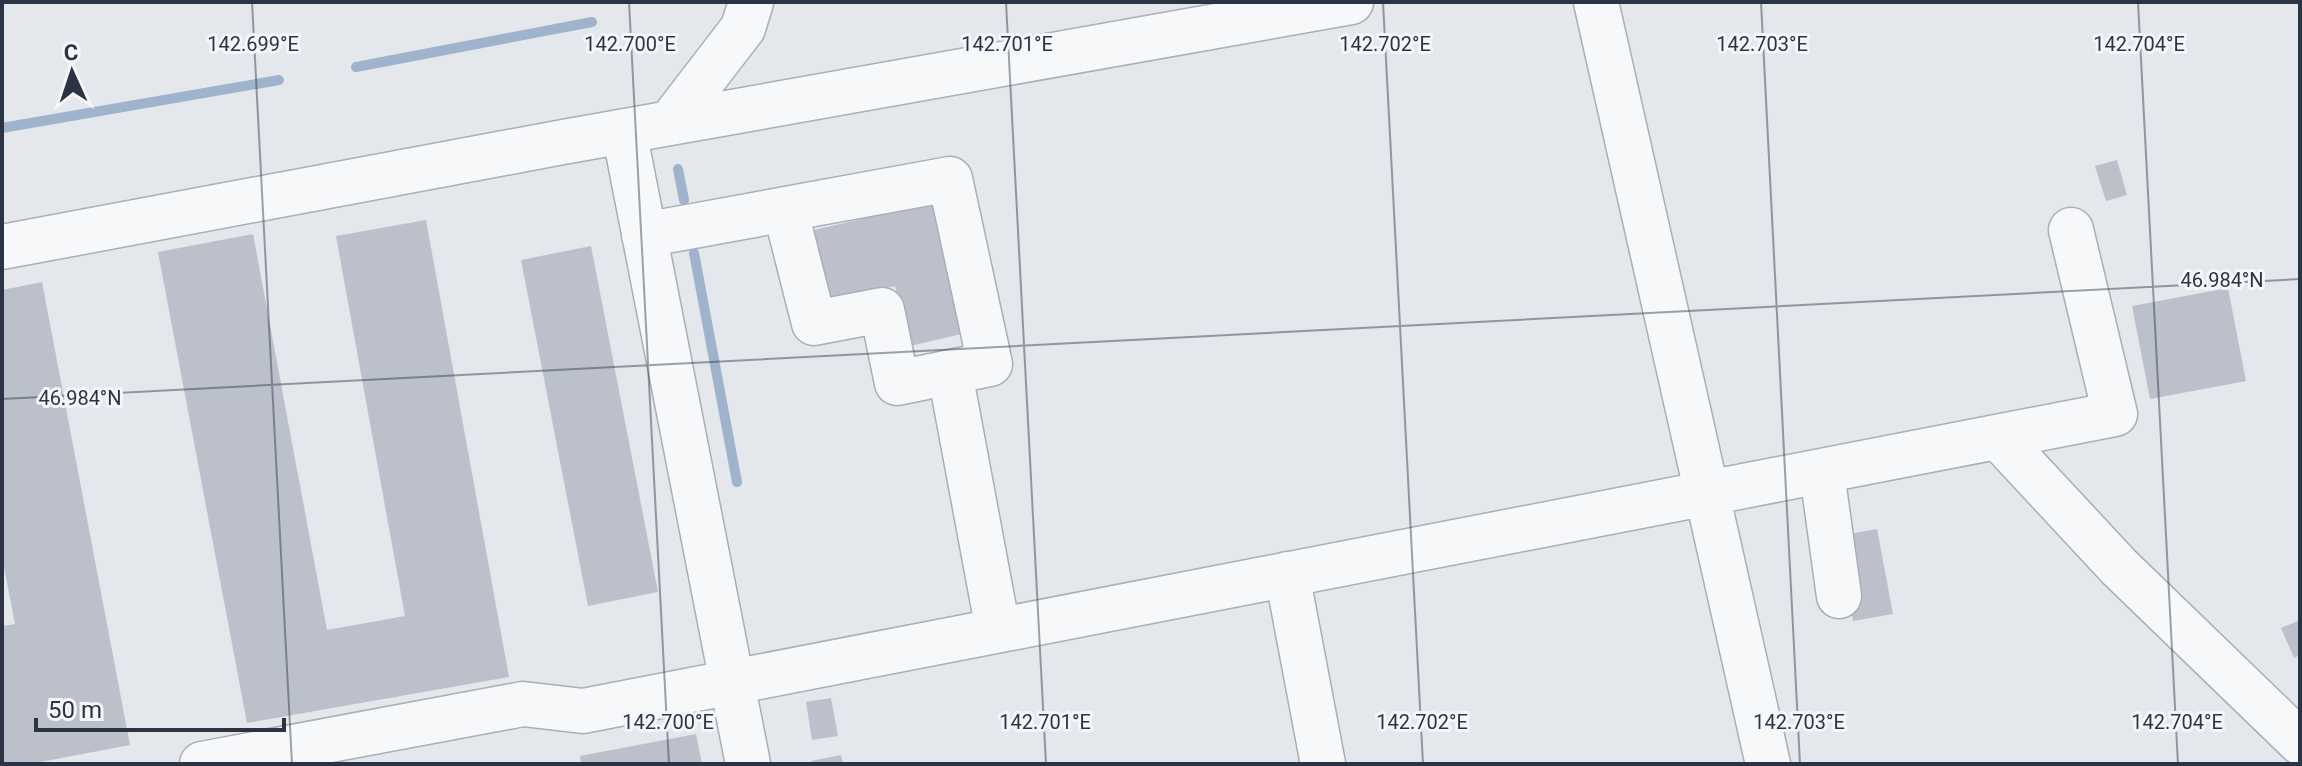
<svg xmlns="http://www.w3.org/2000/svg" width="2302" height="766" font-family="Roboto,sans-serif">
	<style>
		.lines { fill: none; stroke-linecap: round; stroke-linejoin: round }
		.stream { stroke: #9fb4cc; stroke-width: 10 }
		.building { fill: #bbc0ca }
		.minor-casing { stroke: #a9aeb7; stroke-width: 47 }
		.minor { stroke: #f7f8fa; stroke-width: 44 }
		.ticks { fill: none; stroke: #2b3445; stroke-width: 2; stroke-opacity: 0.45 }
		.ticks-label { font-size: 20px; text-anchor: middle; fill: #2b3445; stroke: #f4f6f9; stroke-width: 6; stroke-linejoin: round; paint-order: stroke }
	</style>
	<rect width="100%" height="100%" fill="#e4e7ec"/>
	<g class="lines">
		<path class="stream" d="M356 67 592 22
			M2 128 279 80
			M678 169 684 200
			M694 253 737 482"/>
	</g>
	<path class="building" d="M2117 160 2127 195 2106 201 2095 166Z
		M939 201 970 332 910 346 895 286 830 301 814 230Z
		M426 220 509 677 247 723 158 252 253 234 327 630 405 616 336 236Z
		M591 246 658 592 588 606 521 260Z
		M42 282 130 745 30 764H2V626L15 624 2 557V290Z
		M2228 288 2246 381 2150 399 2132 306Z
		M1877 529 1893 614 1853 621 1837 536Z
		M2300 620V655L2294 658 2281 628Z
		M831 698 838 736 812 740 806 702Z
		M696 734 702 764H581L580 756Z
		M841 755 843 764H812L811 761Z"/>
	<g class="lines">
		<defs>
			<path id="minor" d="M1596 2 1768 764
				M670 123 743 28 751 2
				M624 131 748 764
				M644 235 950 179 990 364 897 383 882 310 814 323 785 209
				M2 247 563 142 1351 2
				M950 373 998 630
				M1999 438 2119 567 2300 742
				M1822 473 1839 596
				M1287 574 1323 764
				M202 764 523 704 583 711 2115 414 2071 230"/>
		</defs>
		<use href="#minor" class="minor-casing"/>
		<use href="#minor" class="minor"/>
	</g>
	<path class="ticks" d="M252 2 292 764M629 2 669 764M1006 2 1046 764M1383 2 1423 764M1761 2 1800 764M2138 2 2178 764M2 399 2300 279"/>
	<g class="ticks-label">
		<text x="253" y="51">142.699°E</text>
		<text x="630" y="51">142.700°E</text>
		<text x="1007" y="51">142.701°E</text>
		<text x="1385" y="51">142.702°E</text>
		<text x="1762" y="51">142.703°E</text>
		<text x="2139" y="51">142.704°E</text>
		<text x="2222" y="287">46.984°N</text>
		<text x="80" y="405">46.984°N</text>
		<text x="668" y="729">142.700°E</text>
		<text x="1045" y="729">142.701°E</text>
		<text x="1422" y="729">142.702°E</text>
		<text x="1799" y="729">142.703°E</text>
		<text x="2177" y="729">142.704°E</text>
	</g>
	<rect width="2302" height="766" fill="none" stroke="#2b3445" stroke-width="8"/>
	<g transform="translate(72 72) rotate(357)" stroke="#f4f6f9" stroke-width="6" paint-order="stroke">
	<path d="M0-6L14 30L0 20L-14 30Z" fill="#2b3445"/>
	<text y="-12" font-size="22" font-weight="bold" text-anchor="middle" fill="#2b3445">С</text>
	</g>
	<path d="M36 718v12h248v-12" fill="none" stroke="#2b3445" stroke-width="4"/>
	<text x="48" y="718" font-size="24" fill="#2b3445" stroke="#f4f6f9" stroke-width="6" paint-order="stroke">50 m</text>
</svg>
